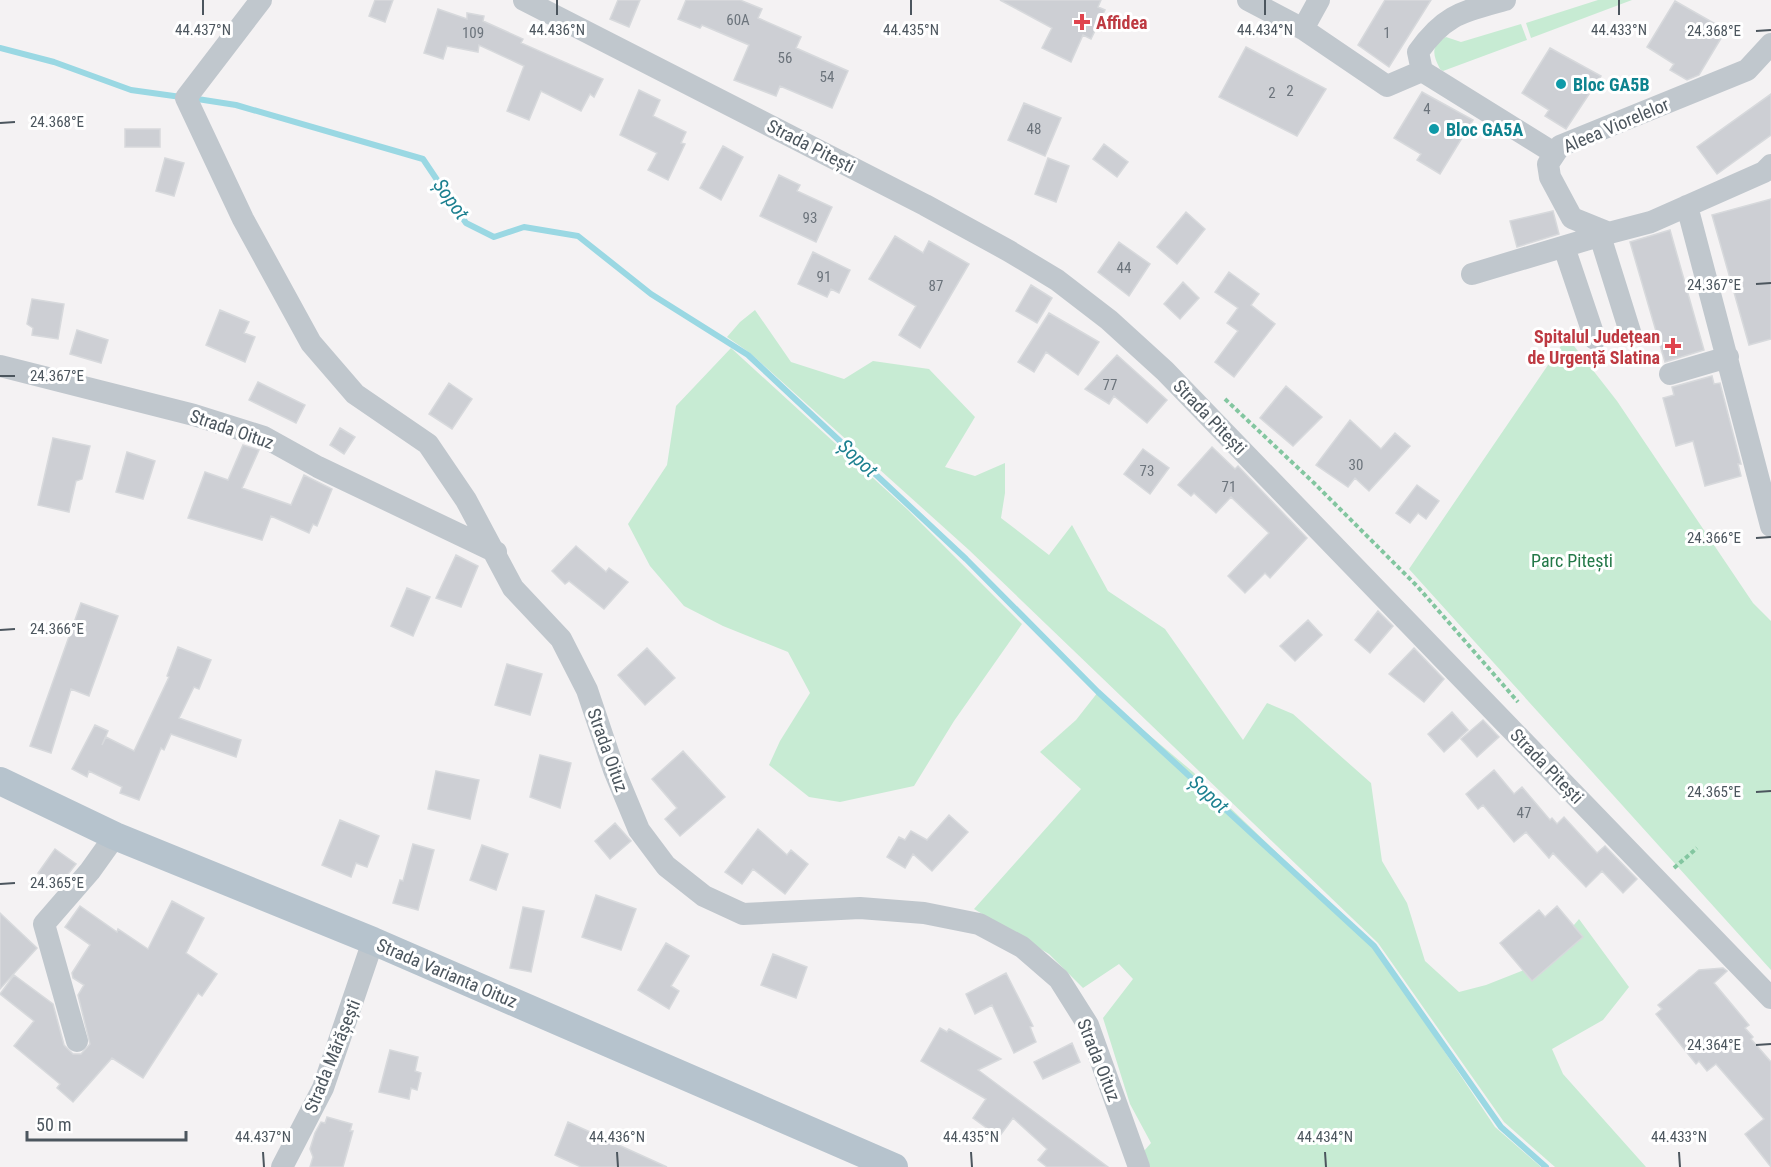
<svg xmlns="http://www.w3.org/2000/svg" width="1771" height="1167" font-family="'Roboto Condensed',sans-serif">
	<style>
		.green { fill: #c7ebd3 }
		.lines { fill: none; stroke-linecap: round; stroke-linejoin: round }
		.stream { stroke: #9ad8e3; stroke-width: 6 }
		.building { fill: #cdcfd4; stroke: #d7d9dc; stroke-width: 1.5 }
		.path { stroke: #83c6a0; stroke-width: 4; stroke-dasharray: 4.5 3; stroke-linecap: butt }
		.minor { stroke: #c0c7cd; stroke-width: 22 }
		.major { stroke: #b6c3cd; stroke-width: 28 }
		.ticks { fill: none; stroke: #4c565e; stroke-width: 2 }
		.health-dot { fill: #e0444e; stroke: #fff; stroke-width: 2 }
		.culture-dot { fill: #0f9aa8; stroke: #fff; stroke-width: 2 }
		.labels { text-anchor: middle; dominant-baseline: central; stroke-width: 6; stroke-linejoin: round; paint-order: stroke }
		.number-label { font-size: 15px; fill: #6c747c }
		.health-label { font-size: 18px; font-weight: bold; fill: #be3a42; stroke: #fff; text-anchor: start }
		.culture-label { font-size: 18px; font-weight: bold; fill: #0d838f; stroke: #fff; text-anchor: start }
		.street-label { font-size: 18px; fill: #4c565e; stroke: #fff }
		.park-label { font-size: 18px; fill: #237848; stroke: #fff }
		.water-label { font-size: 20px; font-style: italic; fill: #1d8090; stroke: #fff }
		.ticks-label { font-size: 15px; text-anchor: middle; fill: #4c565e; stroke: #fff; stroke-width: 6; stroke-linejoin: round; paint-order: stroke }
	</style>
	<rect width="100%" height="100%" fill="#f4f2f3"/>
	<path class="green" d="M1598 0H1632L1531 38 1526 23Z
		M1521 24 1527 40 1443 71 1440 69C1432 54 1431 45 1446 37L1461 42Z
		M755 310 791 362 844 379 873 361 929 369 975 417 945 467 975 476 1005 463V493L1001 518 1049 555 1072 525 1108 591 1165 629 1243 740 1267 703 1293 714 1371 783 1382 861 1407 903 1425 961 1459 992 1486 985 1542 963 1579 919 1629 987 1603 1020 1552 1049 1563 1074 1646 1167H1555L1504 1122 1378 943 969 550 750 353 727 337 740 322Z
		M1567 337 1617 401 1753 603 1771 621V970L1409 569Z
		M731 348 908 510 1022 624 954 721 914 786 840 802 809 797 769 765 780 741 810 693 788 652 723 626 684 606 650 566 628 524 667 465 676 406Z
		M1098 692 1193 772 1374 946 1495 1127 1541 1167H1150L1144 1151 1151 1143 1130 1104 1103 1018 1133 979 1119 964 1083 988 1049 954 974 909 1081 789 1040 752 1076 720Z"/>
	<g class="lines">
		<path class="stream" d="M0 48 54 62 131 90 181 97
			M191 98 236 105 423 159 466 223 494 237 524 227 578 236 651 294 748 355 966 559 1098 692 1374 946 1501 1127 1546 1167"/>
	</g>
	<path class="building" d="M375 0H393L385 22 369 16Z
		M618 0H640L629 27 610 19Z
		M686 0H740L762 9 758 18 801 37 796 48 848 71 832 108 780 86 776 96 734 80 749 45 702 25 700 28 678 19Z
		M1000 0H1101L1098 7 1105 10 1091 39 1083 35 1071 62 1042 48 1052 28Z
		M1385 0H1431L1389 67 1358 45Z
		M1675 1 1726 30 1699 75 1687 80 1670 70 1674 64 1647 47Z
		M438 9 467 19V13L484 16 483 21 523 39 521 43 603 79 594 97 590 94 581 111 541 91 529 120 507 111 524 66 479 45 478 52 447 46 443 59 424 53Z
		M1246 47 1326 89 1297 136 1219 97Z
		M1550 48 1601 76 1566 129 1545 116 1549 110 1522 93Z
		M639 90 660 100 653 116 686 132 681 143 685 144 668 180 648 170 657 153 620 135Z
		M1422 92 1473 120 1440 174 1417 160 1421 154 1394 138Z
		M1771 94V135L1717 174 1697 147Z
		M1024 103 1061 118 1045 156 1008 140Z
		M125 129H160V147H125Z
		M1104 144 1128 162 1117 177 1093 159Z
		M723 146 743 157 721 200 700 188Z
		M165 158 184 163 174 196 156 191Z
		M1048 158 1069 166 1056 202 1035 194Z
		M779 175 800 185 797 191 832 207 816 242 760 216Z
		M1771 199V339L1749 345 1712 215Z
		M1553 211 1559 234 1517 247 1510 221Z
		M1186 212 1205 229 1177 264 1157 247Z
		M1670 230 1704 350 1665 362 1630 242Z
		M895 236 923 253 929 241 969 264 920 348 899 335 916 306 869 279Z
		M1119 242 1150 264 1129 296 1098 272Z
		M813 252 850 270 839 293 831 289 827 297 798 284Z
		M1229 272 1259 294 1251 305 1275 324 1234 377 1215 362 1238 331 1227 323 1238 308 1215 292Z
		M1183 282 1199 298 1180 319 1164 304Z
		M1031 285 1052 298 1037 323 1016 311Z
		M32 299 64 304 58 339 32 335 33 328 27 324Z
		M220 310 249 322 244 333 255 337 245 362 206 345Z
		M1049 313 1099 342 1078 375 1046 352 1034 372 1018 362Z
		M77 330 108 340 101 363 70 354Z
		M1117 355 1167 400 1147 423 1114 396 1109 404 1085 389Z
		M1712 376 1714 384 1720 383 1741 464H1738L1741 476 1705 486 1693 441 1676 446 1663 398 1674 395 1672 387Z
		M258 382 305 405 296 423 249 400Z
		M449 383 472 399 452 429 429 414Z
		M1286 386 1322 417 1293 446 1260 418Z
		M1350 420 1381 449 1395 433 1410 446 1369 491 1355 478 1348 487 1316 465Z
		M340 428 355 437 344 454 330 445Z
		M53 438 90 446 82 479 76 481 69 512 38 505Z
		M243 445 259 450 242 488 291 505 304 475 332 489 317 526 313 524 309 533 271 516 262 540 188 518 205 472 228 480Z
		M1212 447 1235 469 1238 466 1307 538 1270 578 1265 573 1245 593 1228 576 1269 533 1231 497 1216 513 1194 493 1191 496 1178 485Z
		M1143 449 1169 468 1150 494 1124 474Z
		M127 452 155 461 143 499 116 492Z
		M1417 485 1439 501 1426 519 1418 513 1410 523 1396 513Z
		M576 546 606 572 609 568 628 582 604 609 569 581 565 584 552 571Z
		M456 555 478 566 461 607 436 598Z
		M407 588 430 597 413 636 391 626Z
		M81 603 118 616 89 696 71 689 51 753 30 746Z
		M1378 611 1393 626 1370 653 1355 640Z
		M1308 620 1322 635 1295 661 1280 646Z
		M178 647 211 660 199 689 194 687 179 718 241 740 236 757 171 734 164 750 161 748 139 800 120 793 122 787 89 771 87 777 72 769 95 725 108 731 102 745 106 737 134 751 169 677 167 676Z
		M647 648 675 678 645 705 618 675Z
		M1414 648 1444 679 1424 702 1389 674Z
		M507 664 542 674 530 715 495 705Z
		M1452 712 1468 730 1444 752 1428 734Z
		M1483 720 1499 737 1477 757 1461 739Z
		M683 751 725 797 680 836 665 819 677 808 652 779Z
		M540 755 571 763 560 808 530 797Z
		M1494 770 1514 794 1522 787 1550 820 1552 818 1557 824 1564 817 1597 853 1605 846 1637 879 1623 893 1602 871 1586 887 1553 853 1549 858 1526 832 1514 842 1483 805 1478 809 1466 794Z
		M436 771 479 780 470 819 428 809Z
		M949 815 968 832 932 871 913 854 905 868 887 857 899 837 905 840 911 831 927 840Z
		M340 820 379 836 367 867 356 863 351 877 322 865Z
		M615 823 631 841 610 859 595 841Z
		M758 829 787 855 791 850 808 864 785 894 753 869 742 884 725 872Z
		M413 844 434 850 418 910 393 903 400 880 403 881Z
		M482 845 508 854 496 890 470 880Z
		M55 849 76 864 58 887 38 873Z
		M596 895 636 909 621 950 582 937Z
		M172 901 204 918 186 953 217 974 202 996 198 993 143 1078 112 1058 73 1102 57 1088 60 1084 14 1046 34 1021 0 994 14 975 53 1004 64 1045 73 1054H81L90 1044 78 995 84 985 73 978 72 973 90 945 65 927 80 906 117 932 118 929 148 949Z
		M1557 906 1583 937 1532 981 1500 943 1539 910 1545 917Z
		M523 907 544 911 531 972 510 968Z
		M0 913 37 948 0 989Z
		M666 943 689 956 671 986 679 991 669 1009 638 990Z
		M773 954 807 967 796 998 761 985Z
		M1723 968 1727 971 1714 983 1749 1025 1745 1028 1753 1037 1751 1039 1771 1062V1167L1745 1134 1764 1119 1716 1064 1707 1071 1699 1061 1696 1064 1656 1014 1662 1009 1658 1005 1699 970Z
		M1006 973 1033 1026 1030 1027 1036 1042 1014 1053 992 1005 975 1014 966 994Z
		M940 1028 947 1032 949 1029 1001 1059 978 1070 1108 1167H1047L1038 1160 1047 1149 1013 1118 999 1137 973 1118 986 1099 921 1061Z
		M1072 1043 1080 1062 1043 1079 1034 1062Z
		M390 1050 418 1057 415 1071 421 1073 417 1090 411 1088 409 1099 379 1092Z
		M327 1117 352 1124 350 1131H353L343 1167H310L313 1157 310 1149 315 1133 321 1122 325 1123Z
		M568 1122 667 1167H581L555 1155Z"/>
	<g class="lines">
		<path class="path" d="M1225 399 1314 483 1417 586 1518 702
			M1674 868 1697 848"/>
		<path class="minor" d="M261 0 186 98 243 219 311 343 355 394 428 444 466 500 513 588 561 639 587 690 614 770 639 830 666 866 704 896 743 914 860 908 924 913 979 924 1022 947 1059 979 1088 1025 1139 1167
			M524 0 925 205 1009 251 1057 280 1109 320 1165 371 1771 998
			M1248 0 1303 29 1319 0
			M1303 29 1387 86 1422 71 1418 52C1445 14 1462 12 1505 0
			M1771 44 1747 70 1560 146 1548 164 1550 177 1572 218 1609 233 1651 222 1764 172 1771 165
			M1422 71 1554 153
			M1687 206 1771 526
			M1600 236 1631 335
			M1564 247 1595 339
			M1472 274 1609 233
			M0 366 194 415 264 437 318 467 496 552
			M1670 374 1728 357
			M77 1041 44 924 90 871 115 836
			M282 1167 323 1088 373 941"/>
		<path class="major" d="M0 781 115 836 373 941 894 1167"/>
	</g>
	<path class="ticks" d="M203 0V15M557 0V15M911 0V15M1265 0V15M1619 0V15M1756 31 1771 30M0 123 15 122M1756 284 1771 283M0 376H15M1756 538 1771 537M0 630 15 629M1756 792 1771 791M0 884 15 883M1756 1045 1771 1044M263 1152 264 1167M617 1152 618 1167M971 1152 972 1167M1325 1152 1326 1167M1679 1152 1680 1167"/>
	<g class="health-dot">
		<path d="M1079 13h6v6h6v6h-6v6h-6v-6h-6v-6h6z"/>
		<path d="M1670 337h6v6h6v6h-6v6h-6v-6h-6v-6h6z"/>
	</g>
	<g class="culture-dot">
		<circle cx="1561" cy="84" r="6"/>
		<circle cx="1434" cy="129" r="6"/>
	</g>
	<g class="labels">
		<g class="number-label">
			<text x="738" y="20">60A</text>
			<text x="473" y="33">109</text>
			<text x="1387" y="33">1</text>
			<text x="785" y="58">56</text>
			<text x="827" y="77">54</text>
			<text x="1290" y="91">2</text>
			<text x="1272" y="93">2</text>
			<text x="1427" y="109">4</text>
			<text x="1034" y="129">48</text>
			<text x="810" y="218">93</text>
			<text x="1124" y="268">44</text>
			<text x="824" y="277">91</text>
			<text x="936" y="286">87</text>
			<text x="1110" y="385">77</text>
			<text x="1356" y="465">30</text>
			<text x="1147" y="471">73</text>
			<text x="1229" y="487">71</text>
			<text x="1524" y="813">47</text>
		</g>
		<g class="health-label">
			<text x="1096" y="22">Affidea</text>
			<text x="1660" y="336" text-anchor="end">Spitalul Județean<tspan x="1660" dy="21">de Urgență Slatina</tspan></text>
		</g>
		<g class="culture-label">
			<text x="1573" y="84">Bloc GA5B</text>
			<text x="1446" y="129">Bloc GA5A</text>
		</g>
		<g class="street-label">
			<text transform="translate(1616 125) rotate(-23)">Aleea Viorelelor</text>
			<text transform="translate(811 146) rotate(27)">Strada Pitești</text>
			<text transform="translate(1210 417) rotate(46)">Strada Pitești</text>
			<text transform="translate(232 429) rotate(19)">Strada Oituz</text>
			<text transform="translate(608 750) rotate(70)">Strada Oituz</text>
			<text transform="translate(1547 766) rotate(46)">Strada Pitești</text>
			<text transform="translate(447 973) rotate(23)">Strada Varianta Oituz</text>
			<text transform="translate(332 1056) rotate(-68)">Strada Mărășești</text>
			<text transform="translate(1099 1060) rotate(68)">Strada Oituz</text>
		</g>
		<g class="park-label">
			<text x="1572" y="560">Parc Pitești</text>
		</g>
		<g class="water-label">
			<text transform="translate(451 199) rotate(54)">Șopot</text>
			<text transform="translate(858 458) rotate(43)">Șopot</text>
			<text transform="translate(1209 794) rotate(43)">Șopot</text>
		</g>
	</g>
	<g class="ticks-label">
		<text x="1265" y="35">44.434°N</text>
		<text x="1619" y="35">44.433°N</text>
		<text x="203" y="35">44.437°N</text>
		<text x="557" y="35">44.436°N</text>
		<text x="911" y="35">44.435°N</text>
		<text x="1714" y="36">24.368°E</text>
		<text x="57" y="127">24.368°E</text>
		<text x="1714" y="290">24.367°E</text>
		<text x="57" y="381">24.367°E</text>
		<text x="1714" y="543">24.366°E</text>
		<text x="57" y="634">24.366°E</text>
		<text x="1714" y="797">24.365°E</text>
		<text x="57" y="888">24.365°E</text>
		<text x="1714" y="1050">24.364°E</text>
		<text x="263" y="1142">44.437°N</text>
		<text x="617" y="1142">44.436°N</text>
		<text x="971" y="1142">44.435°N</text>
		<text x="1325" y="1142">44.434°N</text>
		<text x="1679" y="1142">44.433°N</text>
	</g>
	<path d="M27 1131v9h159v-9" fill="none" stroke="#4c565e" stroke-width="3"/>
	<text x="36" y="1131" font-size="18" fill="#4c565e" stroke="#ffffff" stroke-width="4.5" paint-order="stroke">50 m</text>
</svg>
